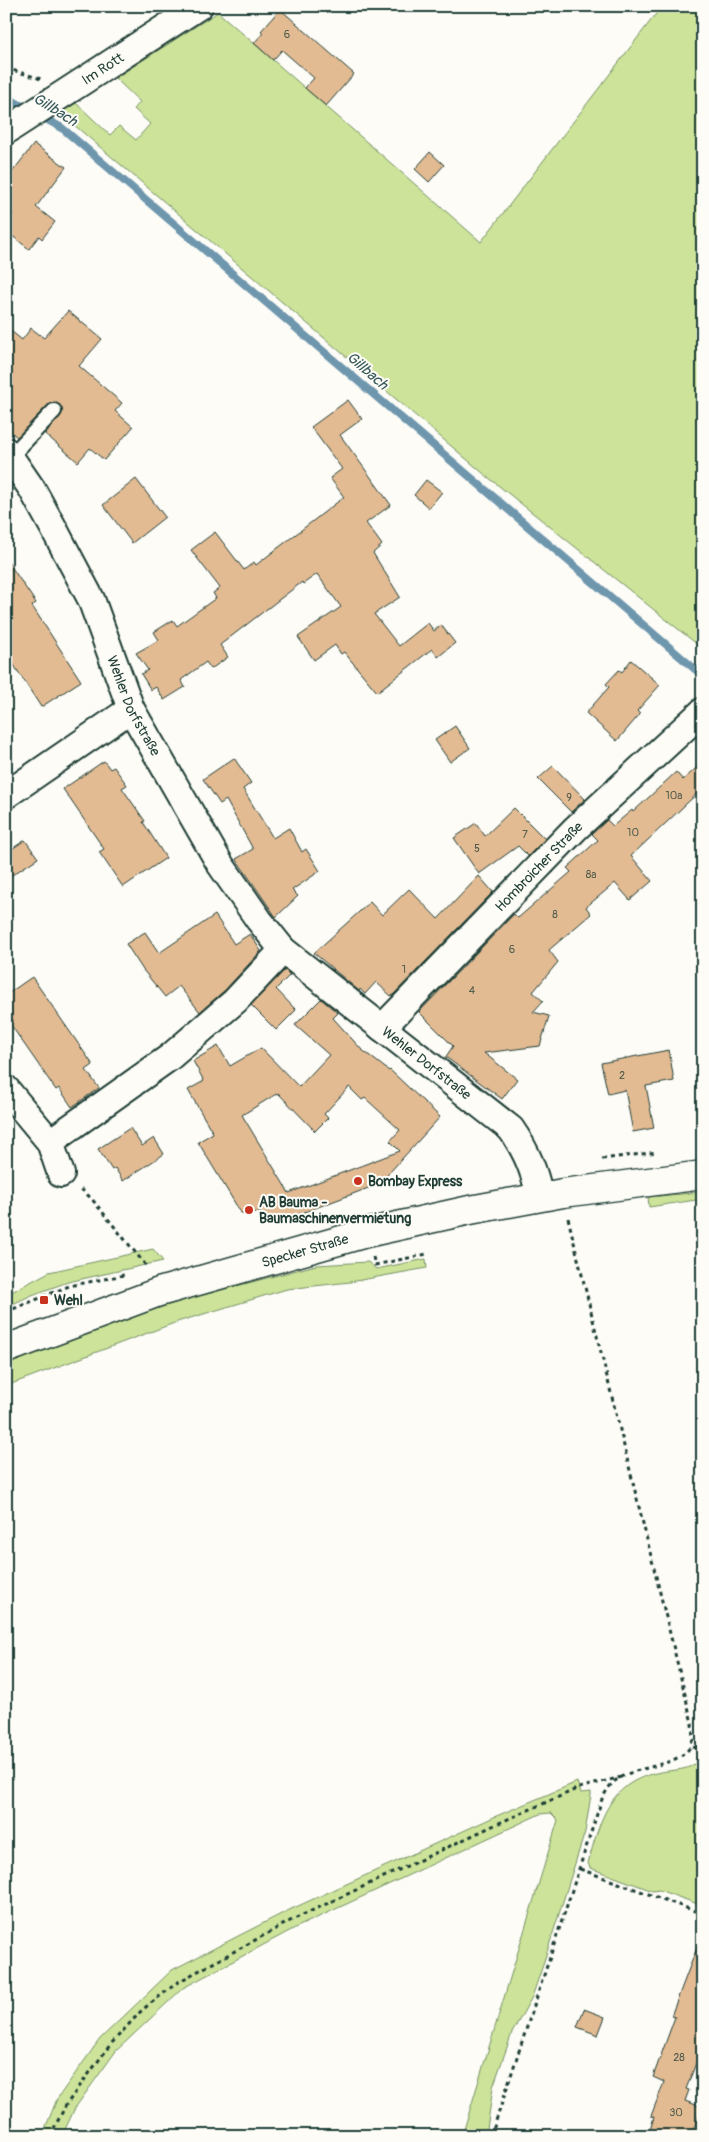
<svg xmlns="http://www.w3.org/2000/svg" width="709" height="2142" font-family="Pangolin,sans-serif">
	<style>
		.green { fill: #cce399; stroke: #769066 }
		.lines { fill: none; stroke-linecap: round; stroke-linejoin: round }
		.stream { stroke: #6e96ad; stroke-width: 8 }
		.building { fill: #e3bb93; stroke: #1f3d34; fill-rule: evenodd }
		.lane-casing { stroke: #1f3d34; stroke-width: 18 }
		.street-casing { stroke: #1f3d34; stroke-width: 30 }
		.primary-casing { stroke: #1f3d34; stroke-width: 31 }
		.path { stroke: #1f3d34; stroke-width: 3; stroke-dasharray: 4 4; stroke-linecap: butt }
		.lane { stroke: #fdfcf7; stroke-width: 14 }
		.street { stroke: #fdfcf7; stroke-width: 26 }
		.primary { stroke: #fdfcf7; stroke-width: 28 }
		.poi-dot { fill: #c8321e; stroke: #fdfcf7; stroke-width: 2 }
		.labels { text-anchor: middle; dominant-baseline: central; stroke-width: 4; stroke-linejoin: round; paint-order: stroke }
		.number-label { font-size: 11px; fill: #505c4c }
		.street-label { font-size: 14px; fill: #1f3d34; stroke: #fdfcf7 }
		.poi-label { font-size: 14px; font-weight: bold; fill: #1f3d34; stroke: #fdfcf7; text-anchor: start }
		.water-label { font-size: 15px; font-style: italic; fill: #395b5c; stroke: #fdfcf7 }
	</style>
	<rect width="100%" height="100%" fill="#fdfcf7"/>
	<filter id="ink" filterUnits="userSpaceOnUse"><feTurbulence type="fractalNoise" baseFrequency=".02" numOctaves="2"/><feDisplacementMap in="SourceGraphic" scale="10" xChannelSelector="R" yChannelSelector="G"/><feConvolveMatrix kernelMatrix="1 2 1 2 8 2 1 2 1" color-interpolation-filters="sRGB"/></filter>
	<g filter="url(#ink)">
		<path class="green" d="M662 6H703V649L484 474 60 113 76 103 110 135 119 126 136 140 150 124 134 109 140 102 115 78 218 12 481 242Z
			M703 1192V1199L649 1207 648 1197Z
			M153 1249 163 1261 68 1282 32 1295 6 1307V1295L49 1272Z
			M426 1259 427 1268 350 1282 287 1289 177 1322 6 1386V1365L111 1323 184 1300 316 1265 368 1262 376 1269Z
			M703 1756V1906L659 1890 653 1891 590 1868 588 1863C600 1821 608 1784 656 1773 666 1770 683 1771 691 1766 695 1764 699 1760 703 1756Z
			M577 1782 581 1793 591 1792V1795L585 1832 540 1974 532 1997 512 2033 493 2087 486 2136H462L558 1820 551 1813 540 1814 295 1928 183 1988 116 2051 75 2108 62 2136H42L57 2099 100 2039 172 1970 287 1911 494 1817Z"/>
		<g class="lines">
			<path class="stream" d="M6 97 62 128 703 676"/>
		</g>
		<path class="building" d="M280 9 354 74 326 106 305 88 314 78 282 50 273 60 254 43 263 33 261 31Z
			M34 144 66 167 36 207 55 222 42 239 39 236 29 249 6 231V225L13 213 6 209V180Z
			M430 152 444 165 429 182 415 169Z
			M68 311 102 339 79 366 122 403 115 411 133 427 104 460 90 448 78 462 45 434 62 414V408L57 403 48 405 17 437 6 428V327L22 340 31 328 44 338Z
			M348 400 362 419 340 435 391 505 366 523 382 545 373 553 400 597 374 614 399 646 428 623 434 631 441 625 455 643 438 657 432 649 377 692 344 652 341 654 335 645 314 660 298 637 341 607 317 574 303 584 302 582 220 645 228 657 211 669 206 662 181 680 185 687 164 700 156 687 151 690 141 674 148 670 136 653 159 640 154 632 173 620 177 626 216 598 213 593 220 588 191 550 215 532 244 570 254 562 256 565 344 497 330 478 342 469 311 427Z
			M136 479 165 517 132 543 103 505Z
			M426 480 442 492 429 508 414 495Z
			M6 559 36 603 32 606 81 681 41 707 6 653Z
			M631 660 660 685 637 711 640 714 617 741 586 713 609 687 606 684 619 670 622 672Z
			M455 726 470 748 450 762 435 740Z
			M234 758 251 783 243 789 273 838 289 828 302 852 306 849 320 871 292 890 298 896 276 917 236 859 253 849 226 800 220 804 203 779Z
			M104 761 110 769 114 767 127 785 122 788 145 821 143 822 166 858 123 887 99 852 104 849 63 789Z
			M703 762V788L631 856 652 881 630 900 615 883 586 907 591 914 549 950 558 962 533 992 543 1001 533 1012 549 1016 540 1046 484 1053 517 1079 502 1099 447 1058H445L453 1046 419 1012 514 914 518 918 571 872 567 868 598 840 592 834 607 820 613 826 632 810 633 812 676 772 683 780Z
			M553 766 585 799 571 812 538 779Z
			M514 808 545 839 528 856 518 846 479 874 454 838 476 823 485 836Z
			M25 840 38 858 6 879V853Z
			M479 876 493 892 393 995 391 996 376 982 365 994 360 989 359 991 314 953 370 902 382 915 409 889 438 919Z
			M215 915 234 944 250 934 261 951 225 990 200 1012 179 986 165 997 143 970 126 944 145 932 159 953Z
			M285 970 290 975 276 989 296 1010 276 1030 251 1005Z
			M32 977 93 1065 86 1070 99 1088 72 1107 59 1088 56 1090 6 1018V995Z
			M321 999 338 1013 333 1018 361 1049 389 1071 390 1070 440 1117 379 1184 265 1227 260 1212 241 1213 198 1142 213 1133 188 1090 204 1081 193 1061 218 1046 230 1066 261 1048 299 1087 329 1055 295 1025ZM349 1087 362 1100 365 1098 400 1130 390 1141 400 1151 289 1193 242 1115 278 1093 315 1131 328 1118 324 1114Z
			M669 1050 674 1081 646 1086 654 1128 633 1132 625 1090 608 1094 601 1063Z
			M130 1128 142 1146 154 1138 164 1154 123 1181 115 1168 112 1170 98 1149Z
			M701 1937 703 1938V2045L686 2089 689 2090 685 2101 702 2107 691 2136H651L653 2131 650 2130 654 2117 651 2116 664 2082 653 2077 675 2017 671 2016Z
			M584 2009 605 2017 598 2035 577 2027Z"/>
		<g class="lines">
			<defs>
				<path id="lane" d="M10 457 54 411"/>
				<g id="street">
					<path id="s1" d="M6 131 199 6"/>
					<path id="s2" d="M6 451 32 489 53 527 91 599 131 709 220 864 259 920 283 950 511 1129C527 1152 534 1170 540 1197"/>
					<path d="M6 795 131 709"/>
					<path id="s3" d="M382 1028 575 829 703 711"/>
					<path d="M6 1089 50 1142 61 1174"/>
					<path d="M50 1142 170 1057 235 1001 283 950"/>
				</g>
				<g id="primary">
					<path id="s4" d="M6 1349 159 1292 366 1233 470 1210 563 1193 703 1175"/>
				</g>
			</defs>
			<use href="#lane" class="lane-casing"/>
			<use href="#street" class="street-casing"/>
			<use href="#primary" class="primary-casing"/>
			<path class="path" d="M6 68 41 79
				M602 1159 657 1152
				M81 1189 91 1198 148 1268
				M568 1218 692 1723 693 1739 690 1747
				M373 1257 375 1265 427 1254
				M6 1312 69 1286 124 1275
				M580 1869 703 1914
				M50 2136 66 2105 110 2045 142 2010 178 1982 292 1920 499 1823 579 1788 621 1777
				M491 2136 602 1799C606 1791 611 1783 619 1778 638 1766 679 1766 690 1747L703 1748"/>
			<use href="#lane" class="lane"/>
			<use href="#street" class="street"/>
			<use href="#primary" class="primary"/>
		</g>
	</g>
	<g class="poi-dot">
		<circle cx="358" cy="1181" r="5"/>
		<circle cx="249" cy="1210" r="5"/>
		<rect x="39" y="1295" width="10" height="10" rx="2.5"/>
	</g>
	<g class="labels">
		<g class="number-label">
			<text x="287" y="34">6</text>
			<text x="674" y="795">10a</text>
			<text x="569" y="797">9</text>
			<text x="633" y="832">10</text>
			<text x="525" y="834">7</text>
			<text x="477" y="848">5</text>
			<text x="591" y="874">8a</text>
			<text x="555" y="914">8</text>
			<text x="512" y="949">6</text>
			<text x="404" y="969">1</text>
			<text x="472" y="990">4</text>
			<text x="622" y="1075">2</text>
			<text x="679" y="2057">28</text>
			<text x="676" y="2112">30</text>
		</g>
		<g class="street-label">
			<text stroke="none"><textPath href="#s1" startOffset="115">Im Rott</textPath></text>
			<text stroke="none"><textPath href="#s2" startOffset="286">Wehler Dorfstraße</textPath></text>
			<text stroke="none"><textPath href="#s3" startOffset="225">Hombroicher Straße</textPath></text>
			<text stroke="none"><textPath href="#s2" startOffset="756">Wehler Dorfstraße</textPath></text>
			<text stroke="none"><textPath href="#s4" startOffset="315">Specker Straße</textPath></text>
		</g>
		<g class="poi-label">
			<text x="368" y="1181">Bombay Express</text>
			<text x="259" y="1202">AB Bauma -<tspan x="259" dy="16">Baumaschinenvermietung</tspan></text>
			<text x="54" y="1300">Wehl</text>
		</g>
		<g class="water-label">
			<text transform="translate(55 110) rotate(32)">Gillbach</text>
			<text transform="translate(367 371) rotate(41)">Gillbach</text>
		</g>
	</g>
	<rect width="709" height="2142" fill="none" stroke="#fdfcf7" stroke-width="25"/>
	<rect x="12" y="12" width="684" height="2117" fill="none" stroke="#1f3d34" stroke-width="2" filter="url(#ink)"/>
</svg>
